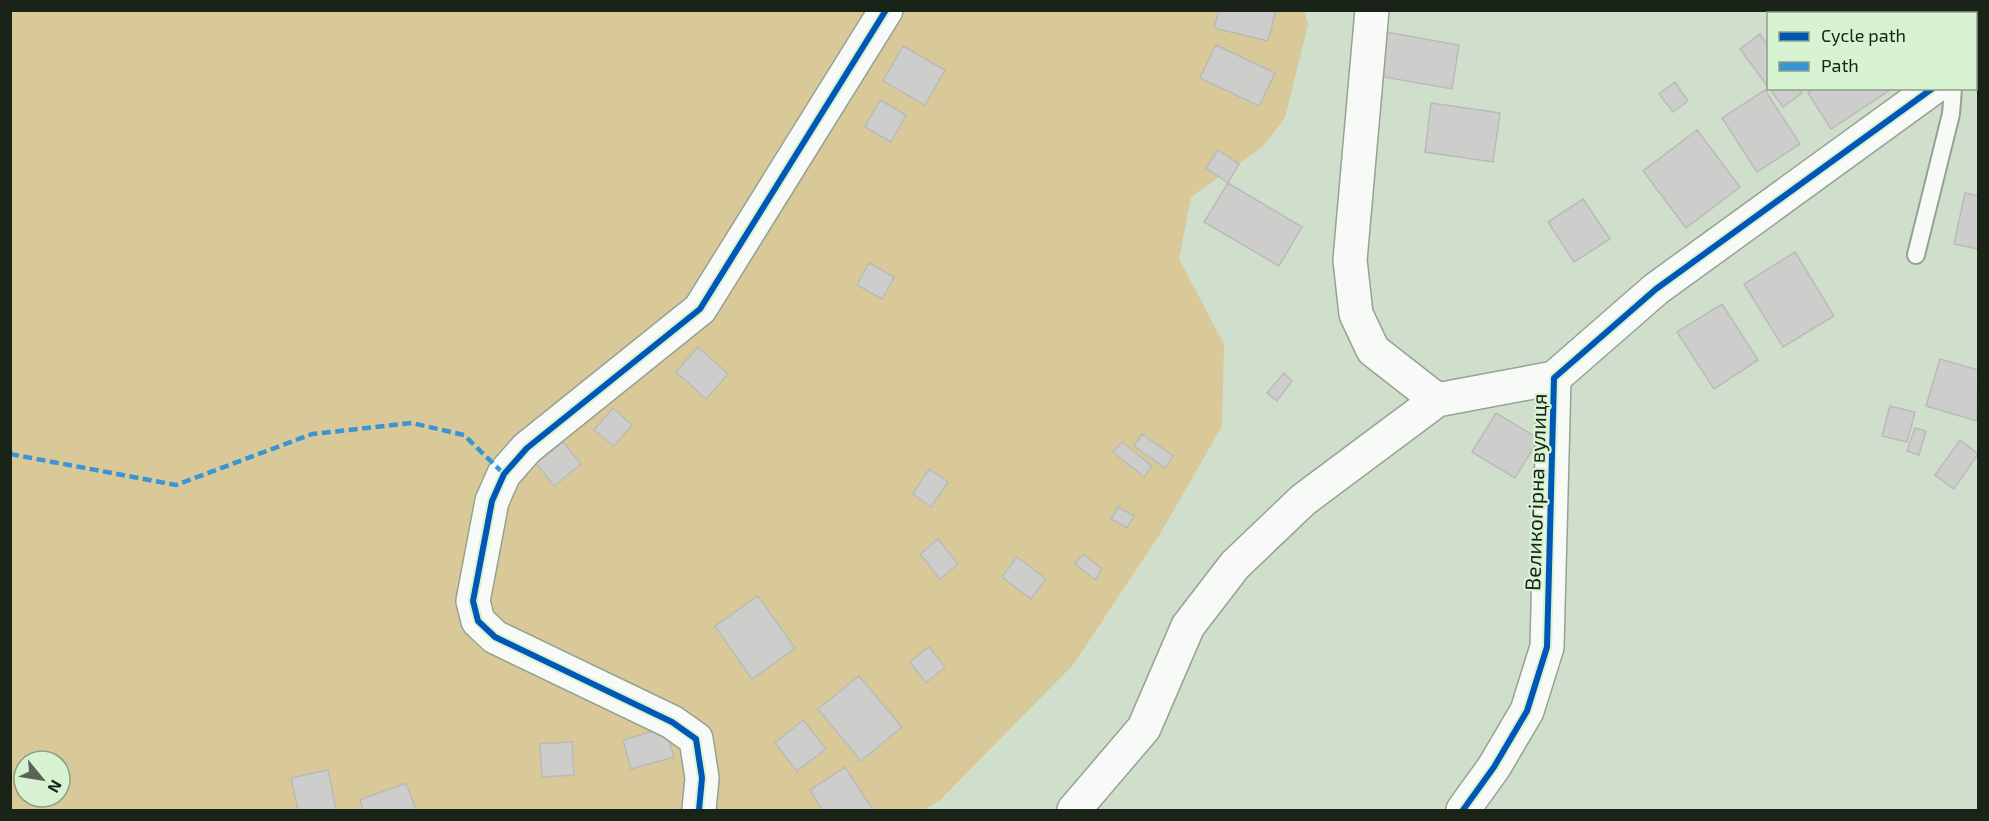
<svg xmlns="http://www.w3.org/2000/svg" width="1989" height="821" font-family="'Exo 2',sans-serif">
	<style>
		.green { fill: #d9c898; fill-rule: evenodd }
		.building { fill: #cdcecc; stroke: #b9bbb9; stroke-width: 1.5 }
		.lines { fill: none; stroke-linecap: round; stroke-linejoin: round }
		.service-casing { stroke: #96a293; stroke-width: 20 }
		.minor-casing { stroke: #96a293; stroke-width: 36 }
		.service { stroke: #f8faf7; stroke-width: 16 }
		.minor { stroke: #f8faf7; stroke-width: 33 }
		.quiet { stroke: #3995d4; stroke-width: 4.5; stroke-dasharray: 9 4.5; stroke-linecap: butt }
		.cycleway-casing { stroke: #d8f3d2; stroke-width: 10 }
		.cycleway { stroke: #0057b8; stroke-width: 6 }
		.labels { text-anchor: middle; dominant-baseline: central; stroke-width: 4.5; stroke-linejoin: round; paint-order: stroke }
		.street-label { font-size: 21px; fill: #192317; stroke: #d8f3d2 }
	</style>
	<rect width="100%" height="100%" fill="#d0decc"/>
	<path class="green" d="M1304 10 1308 24 1285 118 1262 147 1191 197 1179 259 1224 344 1222 426 1160 534 1073 665 940 800 924 810H11L10 11ZM24 761H60V797H24Z"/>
	<path class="building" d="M1219 10H1276L1268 41 1214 28Z
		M1386 32 1459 45 1452 89 1378 76Z
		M1760 34 1768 46V87L1740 49Z
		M1216 45 1275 73 1259 106 1200 78Z
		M903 46 945 70 925 105 883 81Z
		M1675 82 1688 101 1673 112 1659 94Z
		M1769 88H1799L1802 93 1783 107Z
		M1814 88H1893L1831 129 1808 93Z
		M1765 90 1800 144 1757 172 1722 118Z
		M880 100 906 115 891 142 865 127Z
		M1431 103 1500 113 1493 162 1425 152Z
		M1697 130 1740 187 1686 228 1643 171Z
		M1218 150 1239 164 1228 183 1206 168Z
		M1228 183 1302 227 1279 266 1204 222Z
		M1965 193 1978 196V249L1954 244Z
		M1583 199 1610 239 1574 262 1548 222Z
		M1795 252 1834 316 1783 347 1744 284Z
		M869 263 894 277 882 299 857 285Z
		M1722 304 1758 360 1714 389 1677 332Z
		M698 347 728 374 706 399 676 372Z
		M1940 359 1978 370 1977 421 1926 406Z
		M1284 373 1292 381 1277 401 1267 393Z
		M1890 406 1915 412 1907 442 1882 436Z
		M613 408 632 425 614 446 594 430Z
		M1496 413 1539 439 1515 478 1472 452Z
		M1915 428 1926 431 1919 455 1907 451Z
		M1142 434 1173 456 1165 468 1134 446Z
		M1960 440 1978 454 1954 489 1935 475Z
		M563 442 581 464 554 486 536 463Z
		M1122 442 1152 466 1144 477 1113 452Z
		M929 469 948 482 931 507 913 494Z
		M1118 507 1134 516 1127 528 1111 519Z
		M938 539 958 564 940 579 920 554Z
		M1083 554 1102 569 1095 580 1075 564Z
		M1017 557 1046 579 1031 599 1002 577Z
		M758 596 795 648 752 679 715 626Z
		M929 647 945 667 926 683 910 662Z
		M859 676 902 727 861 761 818 709Z
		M803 720 826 749 797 771 775 743Z
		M665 728 674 757 631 769 623 740Z
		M572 742 574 775 542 777 540 744Z
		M845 767 873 810H822L810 790Z
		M328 770 336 810H298L291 778Z
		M406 783 416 810H363L360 800Z"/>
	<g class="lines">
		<defs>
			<path id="service" d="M1916 255 1951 114 1953 88"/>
			<path id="minor" d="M1372 10 1350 260 1356 314 1373 350 1437 400
				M1976 59 1978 57
				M699 810 702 778 696 739 672 722 495 637 478 621 473 601 492 501 504 474 527 448 700 309 886 10
				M1074 810 1144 728 1188 626 1235 565 1303 500 1437 400 1554 378
				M1463 810 1494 767 1527 711 1547 647 1554 378 1656 289 1933 88"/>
		</defs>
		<use href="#service" class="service-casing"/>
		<use href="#minor" class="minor-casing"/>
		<use href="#service" class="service"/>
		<use href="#minor" class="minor"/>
		<path class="quiet" d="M10 454 176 485 312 434 412 423 464 435 504 474"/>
		<defs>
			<path id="cycleway" d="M699 810 702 778 696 739 672 722 495 637 478 621 473 601 492 501 504 474 527 448 700 309 886 10
				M1463 810 1494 767 1527 711 1547 647 1554 378 1656 289 1933 88"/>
		</defs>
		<use href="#cycleway" class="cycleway-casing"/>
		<use href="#cycleway" class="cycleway"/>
	</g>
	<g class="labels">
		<g class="street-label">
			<text transform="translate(1535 492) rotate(-88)">Великогірна вулиця</text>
		</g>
	</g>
	<rect width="1989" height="821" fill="none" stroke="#192317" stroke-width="24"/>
	<rect x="1767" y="12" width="210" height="78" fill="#d8f3d2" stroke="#8ca087" stroke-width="1.5"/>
	<rect x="1779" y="32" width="30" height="9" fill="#0057b8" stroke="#8ca087" stroke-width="1.5"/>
	<text x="1821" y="42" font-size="18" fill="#192317">Cycle path</text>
	<rect x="1779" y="62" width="30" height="9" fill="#3995d4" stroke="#8ca087" stroke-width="1.5"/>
	<text x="1821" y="72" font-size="18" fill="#192317">Path</text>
	<g transform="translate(42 779) rotate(120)"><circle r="28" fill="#d8f3d2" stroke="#8ca087" stroke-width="1.5"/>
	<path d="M0-4.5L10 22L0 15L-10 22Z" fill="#596456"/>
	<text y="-9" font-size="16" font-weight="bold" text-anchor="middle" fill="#192317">N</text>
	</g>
</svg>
